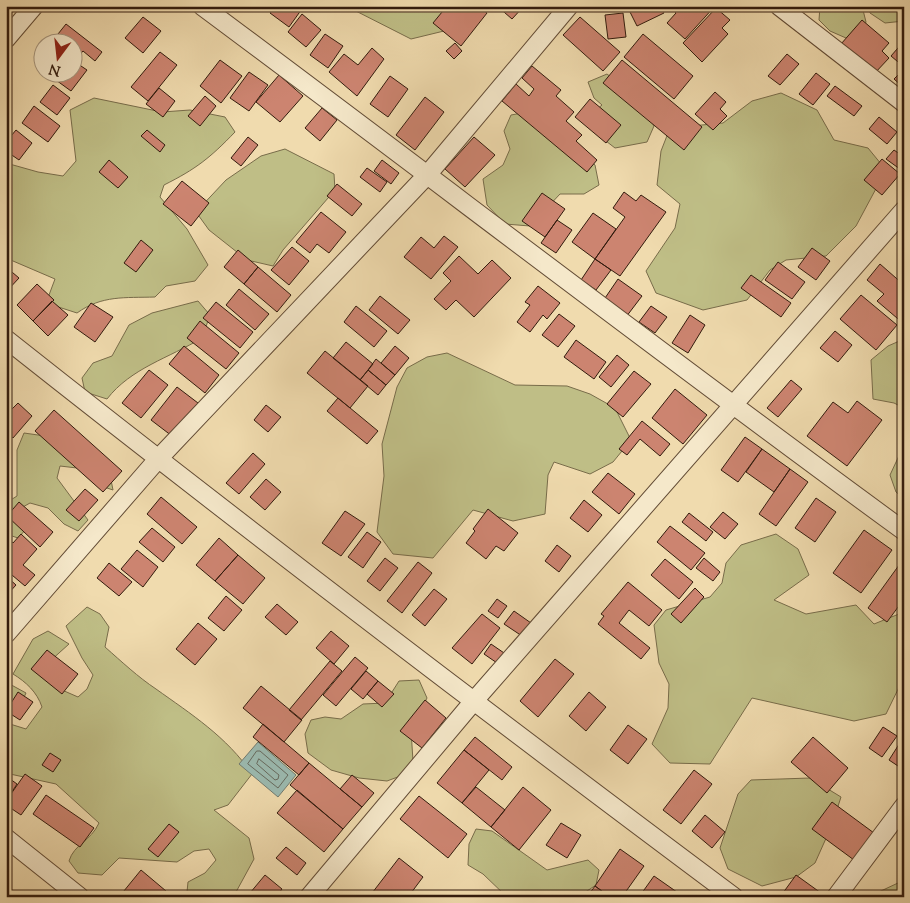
<svg xmlns="http://www.w3.org/2000/svg" width="910" height="903" font-family="'Sorts Mill Goudy',serif">
	<style>
		.green { fill: #bfbe86; stroke: #786c4a }
		.water { fill: #9bbab0; stroke: #717a6f }
		.lines { fill: none; stroke-linecap: round; stroke-linejoin: round }
		.shore { stroke: #666a5e; stroke-width: 1 }
		.building { fill: #cc8470; stroke: #321b0d }
		.street-casing { stroke: #624b35; stroke-width: 20 }
		.street { stroke: #f5e8ca; stroke-width: 18 }
	</style>
	<rect width="100%" height="100%" fill="#f0dbae"/>
	<filter id="stains"><feTurbulence type="fractalNoise" baseFrequency=".004" numOctaves="4"/><feColorMatrix values="0 0 0 0 .2 0 0 0 0 .09 0 0 0 0 .02 0 0 0 .5 -.17"/></filter>
	<radialGradient id="worn" r=".72"><stop offset=".6" stop-color="#630" stop-opacity="0"/><stop offset="1" stop-color="#630" stop-opacity=".3"/></radialGradient>
	<path class="green" d="M346 6H454L444 31 411 39Z
		M820 6H862L866 22 861 33 846 38 830 31 819 20Z
		M868 6H904V21L885 23 870 13Z
		M607 74 642 102 654 126 647 142 615 148 593 131 591 114 602 105 594 98 588 82Z
		M781 93 817 110 834 140 868 148 886 170 856 226 826 256 786 260 770 270 747 300 703 310 656 293 646 271 675 228 680 204 657 185 661 151 670 128 723 123 752 101Z
		M94 98 162 112 190 110 225 117 235 132C210 158 196 169 164 185L160 197 187 229 208 265 195 281 166 286 155 297C125 298 102 295 77 313L46 303 55 279 6 258V163L38 172 63 176 76 161 70 110Z
		M533 111 577 146 595 165 599 185 584 194H560L530 226 505 224 487 205 483 179 503 165 510 149 504 131 511 115Z
		M285 149 334 174 335 190 283 250 273 266 247 260 209 230 196 212 226 180 261 156Z
		M198 301 210 315 202 338C169 358 131 368 107 399L85 392 82 378 93 363 112 356 129 325 152 313Z
		M904 339V408L894 403 873 399 871 360 888 346Z
		M447 353 515 385 567 386 590 394 615 408 631 440 613 462 590 474 554 462 548 475 545 514 513 521 473 510 433 558 393 554 377 532 384 476 382 444 397 387 407 368 427 357Z
		M24 433 59 438 110 475 113 490 95 484 77 468 60 466 57 478 88 520 78 531 64 524 48 508 30 503 14 512 28 527 18 538 6 534V503L17 496V450Z
		M904 445V499L896 492 890 475Z
		M776 534 798 549 809 575 774 600 806 614 856 605 874 624 904 612V677L886 714 854 721 752 698 710 764 670 763 652 744 668 708 669 684 659 663 654 625 666 610 710 597 722 583 726 563 741 545Z
		M87 607 100 614 109 627 105 647C122 662 138 677 156 689 191 714 227 737 252 774L228 805 214 810 249 838 254 859 236 892 206 897 187 892 188 882 205 873 216 860 209 849 194 851 177 862 119 858 102 875 78 873 69 861C74 844 91 841 99 823L56 784 10 774 6 770V682L26 693 19 708 8 711 10 724 26 729 42 707C37 692 26 682 13 674L33 639 48 631 69 644 49 662 62 690 78 697 87 689 93 675 82 658 66 626Z
		M419 680 427 698 411 730 413 761 403 775 387 781 359 778 331 770 308 753 305 734 311 720 325 717 341 719 363 704 385 703 399 681Z
		M810 778 841 797 832 825 815 863 796 877 762 886 728 869 720 848 738 794 751 780Z
		M476 829 492 831 547 870 588 860 599 870 596 885 578 897H507L483 874 468 865 469 844Z
		M898 883H904V897H868Z"/>
	<path class="water" d="M258 742 296 775 278 797 239 764Z"/>
	<g class="lines">
		<path class="shore" d="M257 751H260L288 775 278 788 248 764Z
			M259 759 279 775 278 779 275 780 257 764Z"/>
	</g>
	<path class="building" d="M275 6H304L289 27 270 13Z
		M447 6H478L487 13 461 46 433 23Z
		M497 6H524L512 19Z
		M637 6H660L664 13 637 26 629 10Z
		M669 6H715L685 39 667 23 676 13Z
		M716 8 730 20 722 28 728 34 702 62 683 43Z
		M623 13 626 37 608 39 605 15Z
		M302 14 321 30 306 47 288 32Z
		M143 17 161 31 143 53 125 38Z
		M580 17 620 52 603 71 563 35Z
		M862 20 889 43 882 51 889 58 874 74 841 44Z
		M66 24 102 52 95 61 83 51 77 58 72 55V42H58L54 39Z
		M325 34 343 46 328 68 310 55Z
		M643 34 693 76 674 99 624 57Z
		M904 41V67L891 56Z
		M455 43 462 51 454 59 446 51Z
		M372 48 384 59 357 96 329 72 344 54 358 65Z
		M160 52 177 65 148 101 131 87Z
		M787 54 799 64 780 85 768 76Z
		M72 60 87 70 71 91 49 75 51 72H72Z
		M220 60 242 76 221 103 200 86Z
		M622 60 702 127 684 150 603 83Z
		M532 66 561 90 556 96 574 112 566 121 582 135 576 141 597 160 587 172 502 101 516 84 529 96 534 89 522 78Z
		M904 69V86L903 87 894 79Z
		M249 72 268 85 249 111 230 98Z
		M816 73 830 84 813 105 799 94Z
		M279 75 303 96 280 122 256 102Z
		M390 76 408 89 388 117 370 104Z
		M53 85 70 98 57 115 40 102Z
		M835 86 862 106 854 116 827 96Z
		M159 88 175 101 163 117 146 104Z
		M715 92 726 102 720 109 727 116 713 130 695 114Z
		M205 96 216 106 200 126 188 116Z
		M425 97 444 112 415 150 396 135Z
		M590 99 621 125 606 143 575 117Z
		M34 106 60 126 48 142 22 123Z
		M322 108 337 120 320 141 305 128Z
		M879 117 897 132 887 144 869 129Z
		M16 130 32 143 19 160 6 151V142Z
		M147 130 165 145 160 152 141 136Z
		M248 137 258 145 241 166 231 158Z
		M474 137 495 155 465 187 445 169Z
		M894 150 904 157V172L886 159Z
		M882 159 900 174 882 195 864 180Z
		M109 160 128 177 118 188 99 172Z
		M382 160 399 173 391 184 374 171Z
		M367 168 387 182 380 192 360 177Z
		M182 181 209 203 191 226 163 204Z
		M337 184 362 204 352 216 327 196Z
		M624 192 636 201 641 195 666 212 620 276 595 259 625 217 613 208Z
		M542 193 565 209 545 237 522 221Z
		M321 212 346 232 329 253 317 244 310 253 296 242Z
		M593 213 616 229 595 259 572 242Z
		M557 220 572 230 556 253 541 243Z
		M444 236 458 247 431 279 404 257 421 237 434 248Z
		M141 240 153 250 136 272 124 263Z
		M292 247 309 261 289 285 271 270Z
		M812 248 830 261 816 280 798 267Z
		M238 250 258 267 244 284 224 267Z
		M459 256 478 274 492 260 511 278 474 317 456 300 446 310 434 299 451 281 443 273Z
		M595 259 611 270 596 290 581 280Z
		M778 262 805 282 792 299 765 280Z
		M880 264 904 285V324L877 301 884 294 867 280Z
		M6 267 19 278 6 292Z
		M258 267 291 295 277 312 244 284Z
		M751 275 791 303 781 317 741 288Z
		M618 279 642 296 626 317 603 301Z
		M37 284 54 300 33 321 17 305Z
		M538 286 560 303 547 319 543 315 530 332 517 322 530 305 525 302Z
		M239 289 269 314 255 330 226 305Z
		M861 295 897 325 876 350 840 319Z
		M380 296 410 320 398 334 369 310Z
		M52 301 68 315 48 336 33 321Z
		M216 302 253 332 240 348 203 318Z
		M91 303 113 317 95 342 74 327Z
		M356 306 387 331 374 347 344 322Z
		M651 306 667 317 655 333 639 322Z
		M559 314 575 326 558 347 542 335Z
		M690 315 705 325 688 353 672 343Z
		M200 321 239 353 226 369 187 338Z
		M835 331 852 345 838 362 820 348Z
		M576 340 606 362 594 379 564 357Z
		M346 342 373 364 360 380 333 358Z
		M184 346 219 375 205 393 169 364Z
		M395 346 409 358 395 375 381 363Z
		M325 351 368 386 350 408 307 373Z
		M617 355 629 365 611 387 599 377Z
		M376 359 395 375 386 385 368 370Z
		M149 370 168 385 141 418 122 403Z
		M368 370 386 385 378 395 360 380Z
		M634 371 651 384 623 417 607 404Z
		M791 380 802 389 778 417 767 408Z
		M177 387 198 403 172 436 151 420Z
		M675 389 707 415 683 444 652 418Z
		M338 398 378 431 367 444 327 411Z
		M857 401 882 420 847 466 807 436 833 402 848 413Z
		M18 403 32 416 13 438 6 432V415Z
		M266 405 281 417 268 432 254 420Z
		M54 410 122 471 103 492 35 431Z
		M642 421 670 444 660 456 640 439 627 455 619 449Z
		M745 437 762 449 738 482 721 470Z
		M762 449 790 469 774 492 746 472Z
		M253 453 265 464 239 494 226 483Z
		M790 469 808 482 776 526 759 514Z
		M608 473 635 494 619 514 592 492Z
		M266 479 281 492 265 510 250 497Z
		M85 489 98 500 79 521 66 510Z
		M161 497 197 527 182 544 147 514Z
		M816 498 836 512 815 542 795 528Z
		M584 500 602 515 588 532 570 518Z
		M19 502 53 532 40 547 7 516Z
		M488 509 518 533 504 551 496 546 486 559 466 543 475 531 473 529Z
		M345 511 365 524 341 556 322 543Z
		M723 512 738 524 725 539 710 527Z
		M689 513 713 532 706 541 682 522Z
		M670 526 705 553 691 570 657 542Z
		M152 528 175 547 163 562 139 542Z
		M864 530 892 550 861 593 833 573Z
		M367 532 381 542 363 568 348 557Z
		M21 534 37 549 23 565 35 575 25 586 6 570V537L13 543Z
		M219 538 238 555 215 581 196 565Z
		M557 545 571 556 559 572 545 561Z
		M137 550 158 567 143 587 121 569Z
		M238 555 265 578 243 604 215 581Z
		M385 558 398 568 380 591 367 581Z
		M704 558 720 572 713 581 696 568Z
		M665 559 693 582 679 599 651 575Z
		M902 561 904 563V599L887 622 868 608Z
		M418 562 432 573 402 613 387 601Z
		M109 563 132 582 119 596 97 578Z
		M6 576 16 585 6 596Z
		M628 582 662 610 649 626 629 610 619 623 650 648 641 659 598 624 604 616 601 614Z
		M695 588 704 597 681 623 671 614Z
		M434 589 447 599 425 626 412 615Z
		M226 596 242 610 224 631 208 618Z
		M497 599 507 606 498 618 488 611Z
		M277 604 298 622 286 635 265 617Z
		M514 611 531 623 522 636 504 624Z
		M482 614 500 628 472 664 452 648Z
		M198 623 217 639 195 665 176 649Z
		M331 631 349 646 334 664 316 648Z
		M491 644 507 655 500 665 484 654Z
		M47 650 78 674 62 694 31 669Z
		M355 657 368 668 336 706 323 695Z
		M555 659 574 674 538 717 520 701Z
		M330 661 342 671 301 720 289 710Z
		M366 671 378 681 363 699 351 689Z
		M378 681 394 694 382 707 367 694Z
		M261 686 302 720 284 742 243 708Z
		M18 692 33 702 20 720 6 711Z
		M589 692 606 707 586 731 569 716Z
		M425 700 446 718 422 748 400 731Z
		M263 724 309 763 299 775 253 737Z
		M628 725 647 739 628 764 610 750Z
		M883 727 897 736 882 757 869 748Z
		M475 737 512 767 502 780 464 750Z
		M813 737 848 768 827 793 791 762Z
		M903 738H904V770L889 760Z
		M464 750 489 770 462 803 437 783Z
		M50 753 61 760 53 772 42 765Z
		M309 763 362 807 343 829 290 785Z
		M694 770 712 784 681 824 663 810Z
		M25 774 42 786 21 815 6 805V801Z
		M352 775 374 793 362 807 340 789Z
		M6 776 17 784 6 801Z
		M476 787 505 810 491 827 462 803Z
		M523 787 551 810 519 850 491 827Z
		M297 790 343 829 324 852 277 813Z
		M46 795 94 828 80 847 33 814Z
		M419 796 467 834 448 858 400 819Z
		M832 802 874 833 854 860 812 829Z
		M705 815 725 832 712 848 692 831Z
		M561 823 581 835 567 858 546 845Z
		M169 824 179 832 158 857 148 849Z
		M286 847 306 863 297 875 276 858Z
		M620 849 644 866 622 897H610L595 886Z
		M399 858 423 877 408 897H369Z
		M141 870 166 891 160 897H119Z
		M265 875 282 889 276 897H254L250 893Z
		M796 875 821 893 819 897H780Z
		M654 876 684 897H639Z
		M595 886 610 897H587Z"/>
	<g class="lines">
		<defs>
			<path id="street" d="M202 6C437 181 668 359 904 531
				M779 6 904 103
				M6 39 34 6
				M6 339C246 529 489 714 734 897
				M6 634 158 459 428 174 569 6
				M6 838 80 897
				M309 897 473 702 904 210
				M836 897 904 806"/>
		</defs>
		<use href="#street" class="street-casing"/>
		<use href="#street" class="street"/>
	</g>
	<rect width="910" height="903" fill="none" stroke="#f0dbae" stroke-width="25"/>
	<rect x="8" y="8" width="895" height="888" fill="none" stroke="#321b0d" stroke-width="2.5"/>
	<rect x="12" y="12" width="885" height="878" fill="none" stroke="#321b0d"/>
	<g transform="translate(58 58) rotate(195)"><circle r="24" fill="#f5e8ca" stroke="#a7967e"/>
	<path d="M0-4L9 19L0 12L-9 19Z" fill="#8f2418"/>
	<text y="-8" font-size="14" font-weight="bold" text-anchor="middle" fill="#321b0d">N</text>
	</g>
	<rect width="100%" height="100%" filter="url(#stains)"/>
	<rect width="100%" height="100%" fill="url(#worn)"/>
</svg>
